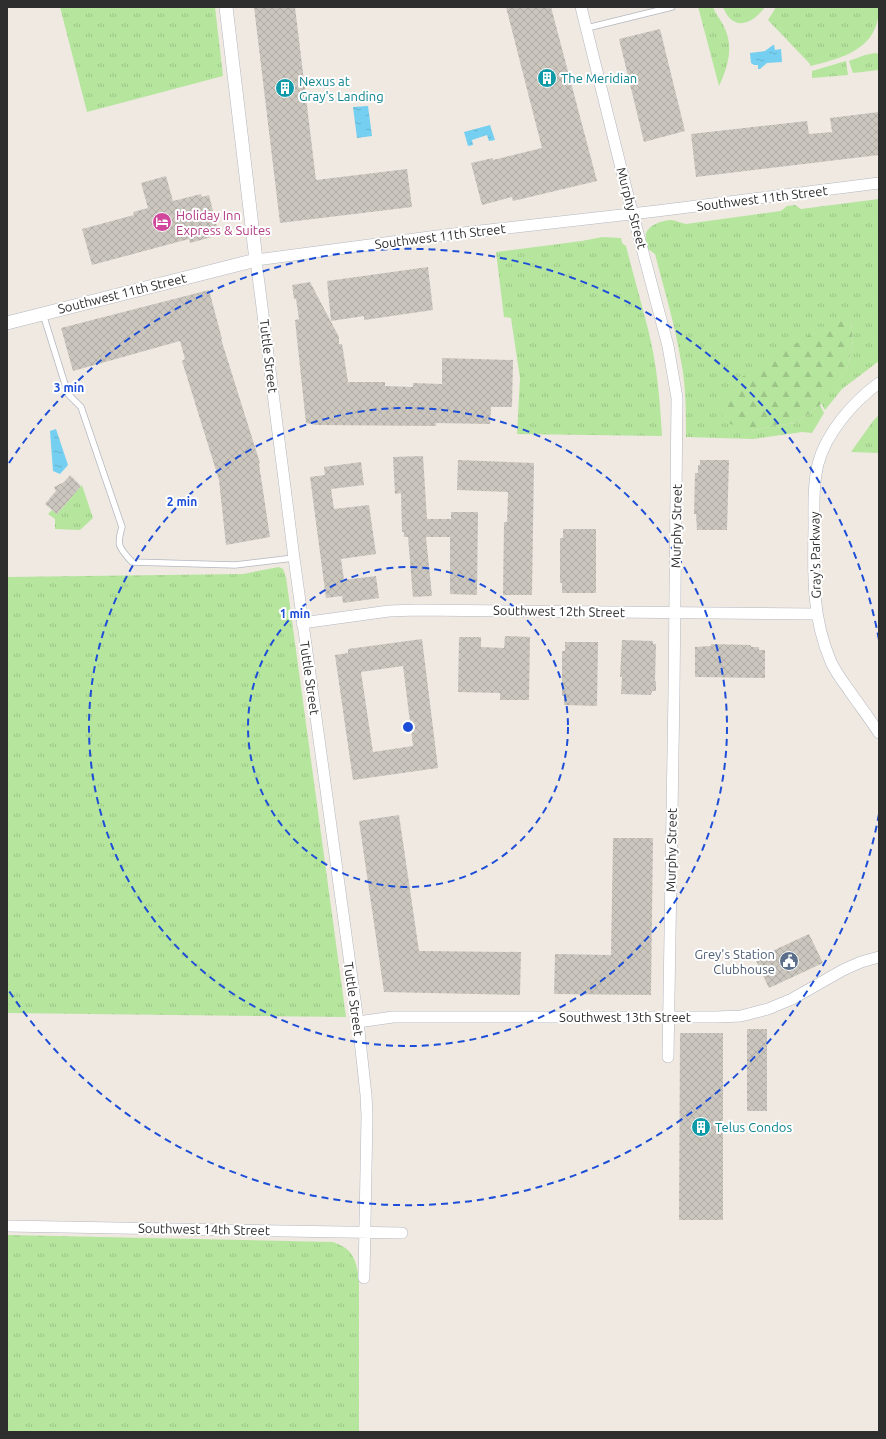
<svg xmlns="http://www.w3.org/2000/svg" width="886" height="1439" font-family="Ubuntu,sans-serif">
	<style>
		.grass { fill: url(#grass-tufts) }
		.forest { fill: url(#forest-firs) }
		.water { fill: url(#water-ripples) }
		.building { fill: url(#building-cross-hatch); fill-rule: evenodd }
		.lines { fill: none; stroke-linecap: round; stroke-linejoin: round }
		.service-casing { stroke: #b4b7c1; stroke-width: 7 }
		.minor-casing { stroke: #b4b7c1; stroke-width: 12 }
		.tertiary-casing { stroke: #b4b7c1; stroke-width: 14 }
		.service { stroke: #fff; stroke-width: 5.5 }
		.minor { stroke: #fff; stroke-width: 11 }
		.tertiary { stroke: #fff; stroke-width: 13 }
		.ring { fill: none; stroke: #1d4ed8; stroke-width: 2; stroke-dasharray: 7 5 }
		.labels { text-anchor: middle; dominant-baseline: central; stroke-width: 4; stroke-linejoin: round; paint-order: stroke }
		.culture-label { font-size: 13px; fill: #0d838f; stroke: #fff; text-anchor: start }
		.street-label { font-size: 13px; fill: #2e2e2e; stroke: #fff }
		.hotel-label { font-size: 13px; fill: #b23c85; stroke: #fff; text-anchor: start }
		.service-label { font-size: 13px; fill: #4e5e75; stroke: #fff; text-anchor: end }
		.centre { fill: #1d4ed8; stroke: #fff; stroke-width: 2 }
		.ring-label { font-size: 12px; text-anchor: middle; font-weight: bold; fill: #1d4ed8; stroke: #fff; stroke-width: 4; stroke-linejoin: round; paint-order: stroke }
	</style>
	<defs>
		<pattern id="grass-tufts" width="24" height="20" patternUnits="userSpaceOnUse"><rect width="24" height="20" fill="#b6e59e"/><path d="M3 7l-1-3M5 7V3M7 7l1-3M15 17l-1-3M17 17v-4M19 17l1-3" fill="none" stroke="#9dc588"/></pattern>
		<pattern id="forest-firs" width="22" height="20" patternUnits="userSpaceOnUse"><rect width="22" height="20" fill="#b6e59e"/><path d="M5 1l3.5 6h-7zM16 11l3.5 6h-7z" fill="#9dc588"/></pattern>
		<pattern id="water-ripples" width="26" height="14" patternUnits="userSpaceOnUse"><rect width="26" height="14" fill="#75cff0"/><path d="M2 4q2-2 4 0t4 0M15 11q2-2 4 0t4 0" fill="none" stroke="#66b2ce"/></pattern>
		<pattern id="building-cross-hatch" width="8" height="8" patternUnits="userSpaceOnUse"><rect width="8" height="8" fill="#cbc7bf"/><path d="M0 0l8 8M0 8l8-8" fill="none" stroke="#afaba4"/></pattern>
	</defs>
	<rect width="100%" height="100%" fill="#efe9e1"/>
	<path class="grass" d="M60 7H215L223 76 87 112Z
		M695 7H713C716 15 722 21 725 29 734 48 727 69 719 86L700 14 698 7Z
		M723 7H765C752 25 733 32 723 7Z
		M776 7H879C879 49 843 58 810 66V64L768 20Z
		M875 53 879 54V70L853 73 849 61 865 55Z
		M846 61 848 75 812 78V71Z
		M879 199V361L842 389 825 410 821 403 847 369 853 341 851 321 751 431 771 426 796 423 820 405 824 413 812 433 802 432 753 439 686 437C686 411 686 386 681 361 675 325 664 289 655 254L648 249C647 244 645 238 646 233 649 225 663 220 671 220 675 220 681 223 686 224L781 211 787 206 795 205 801 209Z
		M602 237 621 238 622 243 626 246C633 274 641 301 648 329 657 364 660 400 662 436L517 434 520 378 511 318 504 317 496 252 582 241Z
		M879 415V453L851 452 873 421Z
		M82 485 93 518 80 530 55 529V519L48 514 52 510 57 514Z
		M279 567 283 569 286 577 346 1017 7 1013V577L243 574Z
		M7 1235 333 1242C353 1249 356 1259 359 1279V1432H7Z"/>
	<path class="forest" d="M842 315 851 321 853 341 847 369 820 405 796 423 771 426 751 431 725 422 719 407 740 378Z"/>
	<path class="water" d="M773 45H774L775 50 781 49 782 62 767 63 760 69H758V65H754L751 63 750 53 765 51Z
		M368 106 372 136 357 138 353 107Z
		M490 125 495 140 489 141 487 135 472 140 473 145 468 146 464 132Z
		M56 429 68 465 60 474 53 471 50 431Z"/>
	<path class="building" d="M254 7H295L316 180 407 169 412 207 280 223Z
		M506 7H551L597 181 513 201 512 197 482 205 471 163 493 158V160L542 148Z
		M660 29 685 131 644 142 619 39Z
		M879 112V155L696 177 691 134 807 121 809 134 832 132 830 118Z
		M166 176 173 201 201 194 202 197 209 195 219 235 190 243 189 239 92 265 82 229 134 215 133 212 148 208 141 183Z
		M428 267 433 310 364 320V316L331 321 327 281Z
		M310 282 339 337V344H342L348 382H385V386L413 387V383L442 384V358L513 360 512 407H491L490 424 436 423V426L316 425 306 423 295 320 299 319 296 299H294L292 285Z
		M209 290 222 339H221L260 463 259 464 270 537 226 545 219 480 182 361 185 359 180 341 73 371 61 328Z
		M423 456 427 519H451V512H478L477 595 450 594V537H426L432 596 413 597 408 537H404V532H402L401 493 395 494 393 457Z
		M458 460 534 463 532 595H503L504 522H507L508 492 457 490Z
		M700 460H729L727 530H697L696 514H694L695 473H698V465H700Z
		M361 462 364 485 331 489 334 509 369 505 376 554 341 559 344 580 376 576 379 598 343 603 342 596 326 598 310 477 325 475 324 467Z
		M70 475 81 486 57 514 45 504 56 491 54 487 64 482Z
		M563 529H596V593H562V583H560V538H563Z
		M505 636 530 637 529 700H500V693L458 692 459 637H481V647L504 648Z
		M422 639 438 768 353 780 335 655 348 653V649ZM403 666 413 746 373 752 361 672Z
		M622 640 653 641V644H656L655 681H656V691H652L651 695 621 694 622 677H620Z
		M565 642H598L597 706 564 705V696H562V651H565Z
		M711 644 751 645V647H759V650H765V678L695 677V647L711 646Z
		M399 815 419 951 521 952 520 995 384 992 359 821Z
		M613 838H653L651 995 554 994 555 954 611 955Z
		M809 934 823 963 769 988 755 959Z
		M747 1029H767V1111H747Z
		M680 1033H723V1220H679Z"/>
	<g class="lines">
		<defs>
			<path id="service" d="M587 28 672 7
				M43 314 68 394 81 407 122 527C116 547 120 548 132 562L235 565 294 558"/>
			<path id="minor" d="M581 7 627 192 668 346 677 398 674 692 668 1057
				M879 383C853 402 826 433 818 464 813 485 814 507 814 528 813 575 812 618 831 662 836 673 844 683 851 693 860 706 870 719 879 733
				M302 623 389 611 417 610 816 614
				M358 1022 393 1017H716L741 1016 768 1009 792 999 843 970 861 962 879 957
				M7 1226 402 1233
				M364 1278 367 1116 366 1095 358 1022 294 558 256 260 445 235 657 211 879 183"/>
			<path id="tertiary" d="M7 323 256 260 226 7"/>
		</defs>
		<use href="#service" class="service-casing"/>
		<use href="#minor" class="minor-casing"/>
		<use href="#tertiary" class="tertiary-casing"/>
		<use href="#service" class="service"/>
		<use href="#minor" class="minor"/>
		<use href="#tertiary" class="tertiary"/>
	</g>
	<g class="ring">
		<circle cx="408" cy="727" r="160"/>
		<circle cx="408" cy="727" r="319"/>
		<path d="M879 814A479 479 0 0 1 9 991M9 463A479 479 0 0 1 879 640"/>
	</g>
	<defs>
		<symbol id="building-disc" viewBox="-11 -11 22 22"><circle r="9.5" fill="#0f9aa8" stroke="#fff"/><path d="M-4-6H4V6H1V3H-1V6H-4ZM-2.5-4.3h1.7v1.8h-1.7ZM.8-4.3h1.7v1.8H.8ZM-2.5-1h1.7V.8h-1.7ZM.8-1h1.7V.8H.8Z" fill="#fff"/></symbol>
		<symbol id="hotel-disc" viewBox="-11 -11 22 22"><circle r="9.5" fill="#d1479c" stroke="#fff"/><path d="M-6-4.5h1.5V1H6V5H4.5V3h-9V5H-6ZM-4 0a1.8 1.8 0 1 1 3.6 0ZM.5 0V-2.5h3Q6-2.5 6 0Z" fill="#fff"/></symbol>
		<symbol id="civic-disc" viewBox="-11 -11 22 22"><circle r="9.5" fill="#5c6f8a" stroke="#fff"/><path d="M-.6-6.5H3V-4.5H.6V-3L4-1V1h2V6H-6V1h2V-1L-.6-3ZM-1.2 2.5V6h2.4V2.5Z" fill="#fff"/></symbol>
	</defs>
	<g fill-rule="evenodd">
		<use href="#building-disc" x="536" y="67" width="22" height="22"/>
		<use href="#building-disc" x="274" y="77" width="22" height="22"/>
		<use href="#hotel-disc" x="151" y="211" width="22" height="22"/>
		<use href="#civic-disc" x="778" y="950" width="22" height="22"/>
		<use href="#building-disc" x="690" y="1116" width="22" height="22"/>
	</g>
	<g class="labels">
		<g class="culture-label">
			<text x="561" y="78">The Meridian</text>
			<text x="299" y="81">Nexus at<tspan x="299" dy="15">Gray's Landing</tspan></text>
			<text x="715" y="1127">Telus Condos</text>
		</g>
		<g class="street-label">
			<text transform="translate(762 198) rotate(-7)">Southwest 11th Street</text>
			<text transform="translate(632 208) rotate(75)">Murphy Street</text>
			<text transform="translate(440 236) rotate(-7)">Southwest 11th Street</text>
			<text transform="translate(122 293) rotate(-14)">Southwest 11th Street</text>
			<text transform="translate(269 356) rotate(83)">Tuttle Street</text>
			<text transform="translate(676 526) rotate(-89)">Murphy Street</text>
			<text transform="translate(815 555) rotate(-91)">Gray's Parkway</text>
			<text transform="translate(559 611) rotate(1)">Southwest 12th Street</text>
			<text transform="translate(310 678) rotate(82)">Tuttle Street</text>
			<text transform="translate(671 850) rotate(-89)">Murphy Street</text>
			<text transform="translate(354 999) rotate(82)">Tuttle Street</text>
			<text x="625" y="1017">Southwest 13th Street</text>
			<text transform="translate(204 1229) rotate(1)">Southwest 14th Street</text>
		</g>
		<g class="hotel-label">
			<text x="176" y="215">Holiday Inn<tspan x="176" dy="15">Express &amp; Suites</tspan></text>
		</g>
		<g class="service-label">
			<text x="775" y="954">Grey's Station<tspan x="775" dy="15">Clubhouse</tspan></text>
		</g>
	</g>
	<circle cx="408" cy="727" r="6" class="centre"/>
	<g class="ring-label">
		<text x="69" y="392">3 min</text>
		<text x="182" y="506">2 min</text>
		<text x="295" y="618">1 min</text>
	</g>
	<rect width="886" height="1439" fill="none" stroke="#2e2e2e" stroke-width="16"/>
</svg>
